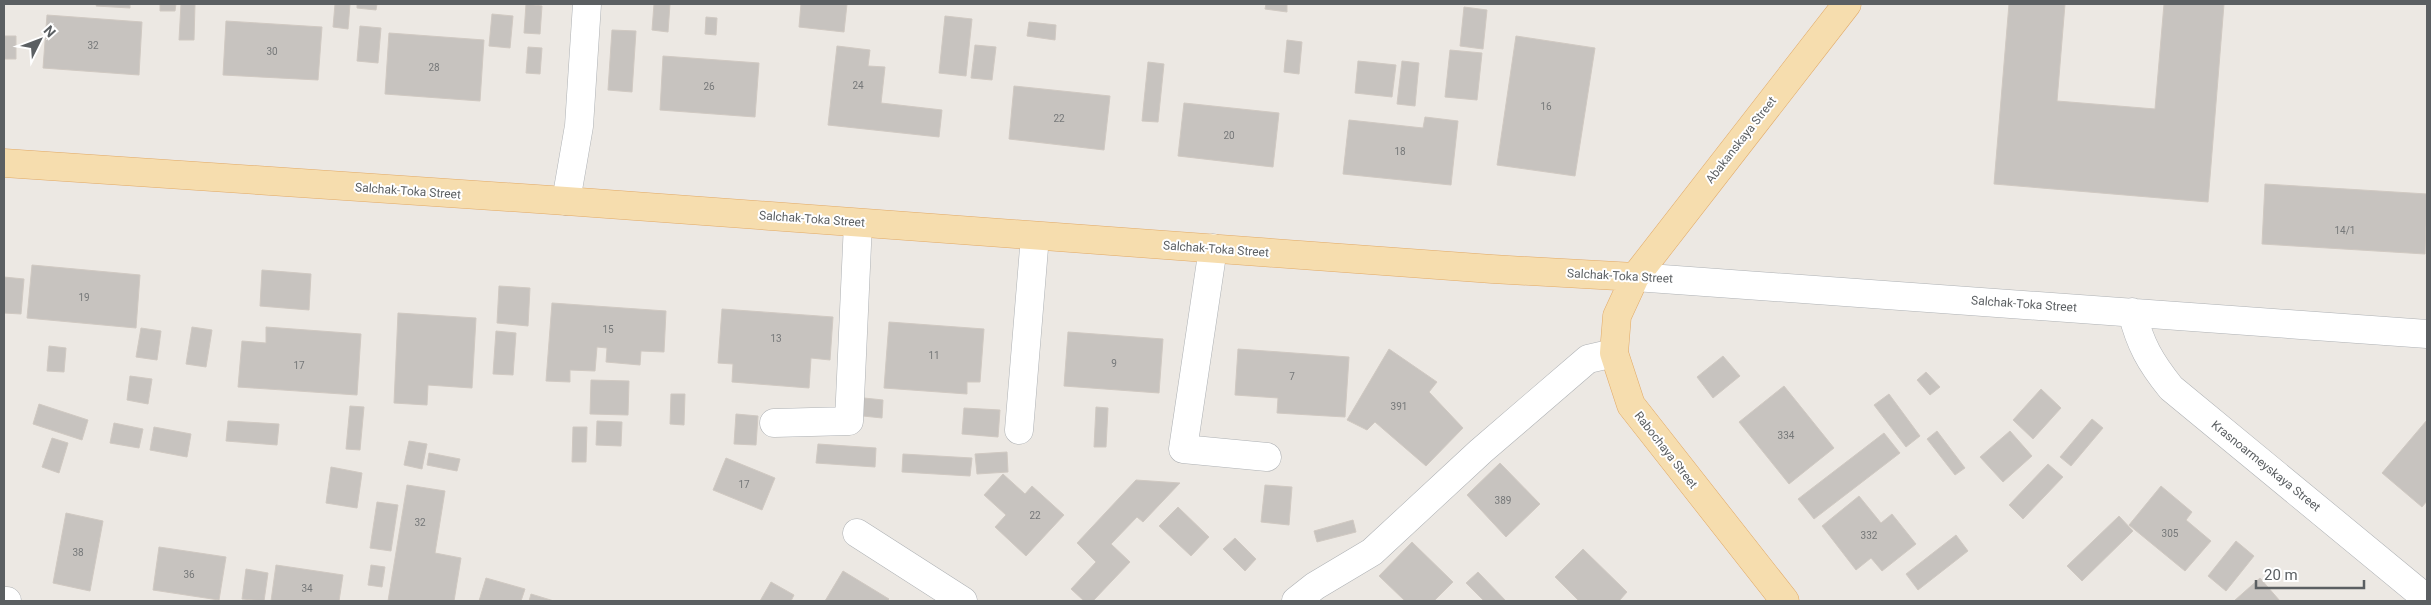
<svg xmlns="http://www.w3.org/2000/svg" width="2431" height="605" font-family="Roboto,sans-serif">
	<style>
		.building { fill: #c7c3bf; stroke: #d0c9c2 }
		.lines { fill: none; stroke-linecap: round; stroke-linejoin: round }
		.minor-casing { stroke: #aeb1b4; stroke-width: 29 }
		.major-casing { stroke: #e1a966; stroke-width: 29 }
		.minor { stroke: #fff; stroke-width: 28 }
		.major { stroke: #f6ddae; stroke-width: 28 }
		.labels { text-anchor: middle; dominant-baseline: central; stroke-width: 4; stroke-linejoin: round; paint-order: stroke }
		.number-label { font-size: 10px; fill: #767879 }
		.street-label { font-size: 12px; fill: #5b5f62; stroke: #fff }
	</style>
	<rect width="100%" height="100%" fill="#ece8e3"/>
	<path class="building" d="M97 4H130V8L96 6Z
		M160 4H176L175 11H160Z
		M181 4H195L194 40H179Z
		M335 4H350L348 29 333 27Z
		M357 4H377L376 10 357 8Z
		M526 4 542 6 540 34 524 33Z
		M654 4H670L668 32 652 30Z
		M801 4H847L844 32 799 27Z
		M1266 4H1287V12L1265 9Z
		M2009 4H2065L2057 101 2155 109 2164 4H2224L2208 202 1994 184Z
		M1464 7 1487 10 1483 49 1460 46Z
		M492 14 513 16 510 48 489 46Z
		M47 15 142 22 139 75 43 68Z
		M945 16 972 19 966 76 939 73Z
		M706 17 717 18 716 35 705 34Z
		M226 21 322 27 318 80 223 75Z
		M1029 22 1056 25 1055 40 1027 36Z
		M360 26 381 28 378 63 357 61Z
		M612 30 636 31 632 92 608 90Z
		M389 33 484 40 480 101 385 94Z
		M4 36H16V59H4Z
		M1516 36 1595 48 1575 176 1497 165Z
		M1287 40 1302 42 1299 74 1284 72Z
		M975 45 996 47 992 80 971 78Z
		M837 46 870 50 868 66 885 67 881 103 942 110 939 137 828 125Z
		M528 47 542 48 540 74 526 73Z
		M1450 50 1482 53 1477 100 1445 97Z
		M663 56 759 63 755 117 660 110Z
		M1358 61 1396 65 1392 97 1355 93Z
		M1402 61 1419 63 1415 106 1397 104Z
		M1148 62 1164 64 1158 122 1142 121Z
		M1014 86 1110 96 1104 150 1009 139Z
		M1184 103 1279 113 1273 167 1178 156Z
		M1425 117 1458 121 1451 185 1343 174 1349 120 1423 128Z
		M2265 184 2427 194 2425 254 2262 244Z
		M32 265 140 275 136 328 27 318Z
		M262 270 311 274 309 310 260 306Z
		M4 277 24 279 21 314 4 313Z
		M499 286 530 288 528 326 497 323Z
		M552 303 666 311 664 352 641 351 640 365 606 362 607 348 597 347 595 371 570 370V382L546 381Z
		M722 309 833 317 830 360 811 358 809 388 732 382 733 364 718 363Z
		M398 313 476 318 472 388 428 385 427 405 394 403Z
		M889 322 984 329 980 382H967V394L884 388Z
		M192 327 212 330 206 367 186 364Z
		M266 327 361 334 357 395 238 387 242 341 266 343Z
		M141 328 161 331 157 360 136 357Z
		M496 331 516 333 513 375 493 374Z
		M1068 332 1163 339 1159 393 1064 386Z
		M49 346 66 348 64 372 47 371Z
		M1238 349 1349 357 1345 417 1277 413 1278 398 1235 395Z
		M1389 349 1437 382 1429 392 1463 428 1426 466 1375 422 1367 430 1347 420Z
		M1723 356 1740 376 1713 398 1697 377Z
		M1926 372 1940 387 1930 395 1917 380Z
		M130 376 152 379 148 404 127 400Z
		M591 380 629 381 628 415 590 414Z
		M1784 386 1834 448 1789 484 1739 422Z
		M2041 389 2061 408 2033 439 2013 420Z
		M671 394H685L684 425 670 424Z
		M1889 394 1920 436 1906 447 1874 405Z
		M864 398 883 400 882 418 863 416Z
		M39 404 88 420 82 440 33 424Z
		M350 406 364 407 360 450 346 449Z
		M1096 407 1108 408 1106 447H1094Z
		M964 408 1000 410 998 437 962 434Z
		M736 414 758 416 756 445 734 444Z
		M2092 419 2103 428 2071 466 2060 457Z
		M2427 420V501L2422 507 2382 473Z
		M228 421 279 424 277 445 226 441Z
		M597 421 622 422 621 446 596 445Z
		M114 423 143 429 139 448 110 443Z
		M154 427 191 434 187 457 150 450Z
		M573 427H587L586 462H572Z
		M1937 431 1965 468 1955 475 1927 439Z
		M2010 431 2032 456 2003 482 1980 457Z
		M1884 433 1900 453 1814 519 1798 499Z
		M52 438 68 443 59 473 42 467Z
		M409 441 427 444 422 469 404 465Z
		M818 444 876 448 875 467 816 463Z
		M1007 452 1008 472 977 474 975 454Z
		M429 453 460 459 457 471 427 465Z
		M903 454 972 458 970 476 902 472Z
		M726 458 775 478 762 510 713 490Z
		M1500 463 1540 504 1506 537 1467 495Z
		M2048 464 2063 477 2023 519 2009 505Z
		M331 467 362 473 357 508 326 503Z
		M1003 474 1025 494 1032 486 1064 515 1026 556 995 527 1006 515 984 495Z
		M1136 480 1180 483 1143 522 1137 517 1111 544 1130 562 1093 601H1084L1071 589 1096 562 1077 543Z
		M407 485 445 491 435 553 461 558 454 601H388Z
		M1265 485 1292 487 1289 525 1261 522Z
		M2161 486 2192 512 2186 520 2211 541 2185 571 2129 525Z
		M1859 496 1881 523 1892 514 1916 544 1882 571 1871 558 1856 570 1822 526Z
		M377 502 398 505 391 551 370 548Z
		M1178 507 1209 537 1191 556 1159 526Z
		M66 513 103 521 90 591 53 583Z
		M2119 516 2133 531 2082 581 2067 566Z
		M1353 520 1356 532 1317 542 1314 531Z
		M1956 535 1968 551 1918 590 1906 574Z
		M1235 538 1256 559 1245 571 1223 549Z
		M2236 541 2254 556 2226 591 2208 576Z
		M1412 542 1453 582 1434 601H1405L1379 576Z
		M159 547 226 557 219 600 153 590Z
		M1583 549 1627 592 1619 601H1579L1555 577Z
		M276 565 343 575 339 601H271Z
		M371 565 385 567 382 587 368 585Z
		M246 569 268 573 264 601 242 599Z
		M843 571 889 599 887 601H825Z
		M1478 572 1506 601H1484L1466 583Z
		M486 578 525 589 521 601H479Z
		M2260 578 2280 601H2234Z
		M771 582 794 595 791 601H760Z
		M531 594 554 601H529Z"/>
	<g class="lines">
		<defs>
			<path id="minor" d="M566 201 579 126 587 4
				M1213 248 1183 449 1267 457
				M1635 277 2427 334
				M2132 312C2140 344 2150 362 2171 388L2427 599
				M774 423 849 421 858 223
				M1019 430 1035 236
				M857 533 963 601
				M4 601H7
				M1296 601 1315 586 1372 552 1481 451 1588 359 1614 353"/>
			<path id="major" d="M4 163 566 201 1492 269 1635 277
				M1785 601 1631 405 1614 353 1617 316 1635 277 1847 4"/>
		</defs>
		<use href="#minor" class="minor-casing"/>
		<use href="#major" class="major-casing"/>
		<use href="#minor" class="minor"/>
		<use href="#major" class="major"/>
	</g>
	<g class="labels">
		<g class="number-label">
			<text x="93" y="45">32</text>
			<text x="272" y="51">30</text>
			<text x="434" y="67">28</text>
			<text x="858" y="85">24</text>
			<text x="709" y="86">26</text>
			<text x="1546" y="106">16</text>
			<text x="1059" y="118">22</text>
			<text x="1229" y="135">20</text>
			<text x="1400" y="151">18</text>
			<text x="2345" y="230">14/1</text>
			<text x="84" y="297">19</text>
			<text x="608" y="329">15</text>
			<text x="776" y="338">13</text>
			<text x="934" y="355">11</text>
			<text x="1114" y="363">9</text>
			<text x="299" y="365">17</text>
			<text x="1292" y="376">7</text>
			<text x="1399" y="406">391</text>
			<text x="1786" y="435">334</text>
			<text x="744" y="484">17</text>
			<text x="1503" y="500">389</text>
			<text x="1035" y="515">22</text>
			<text x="420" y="522">32</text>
			<text x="2170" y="533">305</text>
			<text x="1869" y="535">332</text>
			<text x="78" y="552">38</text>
			<text x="189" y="574">36</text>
			<text x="307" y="588">34</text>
		</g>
		<g class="street-label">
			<text transform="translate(1741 140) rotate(-52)">Abakanskaya Street</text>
			<text transform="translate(408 191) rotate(4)">Salchak-Toka Street</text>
			<text transform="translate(812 219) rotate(4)">Salchak-Toka Street</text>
			<text transform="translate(1216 249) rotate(4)">Salchak-Toka Street</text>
			<text transform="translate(1620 276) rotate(3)">Salchak-Toka Street</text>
			<text transform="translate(2024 304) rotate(4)">Salchak-Toka Street</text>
			<text transform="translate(1666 450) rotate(52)">Rabochaya Street</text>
			<text transform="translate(2266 466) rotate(39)">Krasnoarmeyskaya Street</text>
		</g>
	</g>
	<rect width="2431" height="605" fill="none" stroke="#5b5f62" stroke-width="10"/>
	<g transform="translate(40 40) rotate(48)" stroke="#ffffff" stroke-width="4" paint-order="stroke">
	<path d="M0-4L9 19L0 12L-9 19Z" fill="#5b5f62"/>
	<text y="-8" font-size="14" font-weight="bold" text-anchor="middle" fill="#5b5f62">N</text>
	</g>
	<path d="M2256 580v8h108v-8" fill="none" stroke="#5b5f62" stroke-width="2.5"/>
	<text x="2264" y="580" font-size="15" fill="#5b5f62" stroke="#ffffff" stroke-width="4" paint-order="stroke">20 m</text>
</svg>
